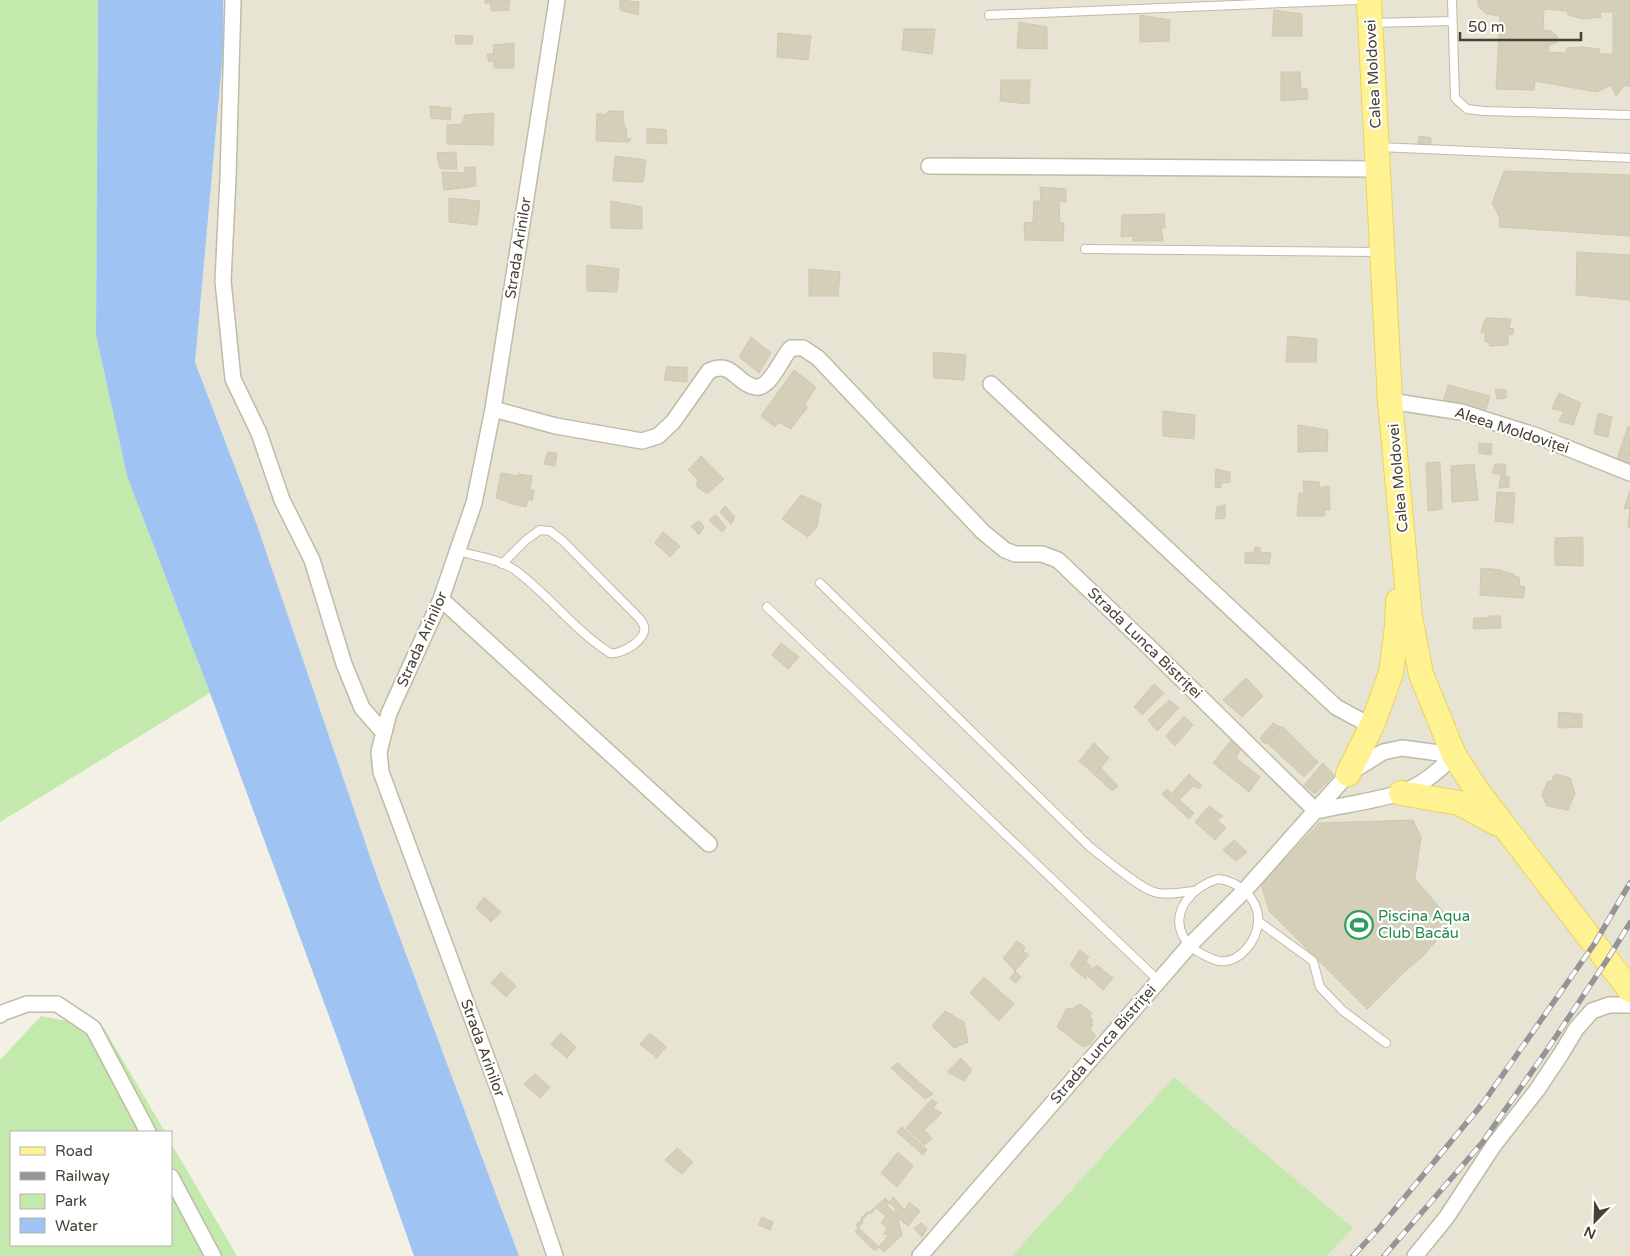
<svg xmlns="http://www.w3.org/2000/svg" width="1630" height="1256" font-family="'Varela Round',sans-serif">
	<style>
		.residential { fill: #e8e4d3 }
		.green { fill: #c4e9ac }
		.water { fill: #9fc3f3 }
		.building { fill: #d5cfba; stroke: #d0c8ad; fill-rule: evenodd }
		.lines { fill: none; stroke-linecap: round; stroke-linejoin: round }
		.lane-casing { stroke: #bfbba7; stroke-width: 10 }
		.street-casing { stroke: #bfbba7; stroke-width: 18 }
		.primary-casing { stroke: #e8d55e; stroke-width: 26 }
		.lane { stroke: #fff; stroke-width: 8 }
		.street { stroke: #fff; stroke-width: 15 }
		.primary { stroke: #fff293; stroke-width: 24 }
		.rail-casing { stroke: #959595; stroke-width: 5.5 }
		.rail { stroke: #fff; stroke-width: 4; stroke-dasharray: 11; stroke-linecap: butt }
		.labels { text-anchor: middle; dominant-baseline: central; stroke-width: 4.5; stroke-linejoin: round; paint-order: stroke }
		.street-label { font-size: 15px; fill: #464234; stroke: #fff }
		.leisure-label { font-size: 15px; fill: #27864d; stroke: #fff; text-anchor: start }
	</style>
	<rect width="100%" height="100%" fill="#f3f1e5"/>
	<path class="residential" d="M203 0H1630V1256H519L376 874 257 525 195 361Z"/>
	<path class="green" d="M0 0H98L96 335 127 476 210 693 0 822Z
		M41 1016 104 1028 165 1132H11V1245H171V1143L237 1256H0V1060Z
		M1174 1077 1353 1228 1326 1256H1012Z"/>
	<path class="water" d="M98 0H223V52L195 362 257 525 376 874 519 1256H414L340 1046 210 693 127 476 96 335Z"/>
	<path class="building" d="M485 0H510L509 10 492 11 490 3H485Z
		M620 0 639 2 638 15 620 10Z
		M1478 0H1630V86H1624L1616 96 1611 85 1597 92 1535 81 1534 90 1496 89 1500 16 1486 14 1478 6ZM1544 9 1567 11 1568 15 1583 19 1601 17 1600 12H1613V54H1599L1600 49 1582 47 1567 48 1566 53 1548 52 1549 45 1556 43 1558 37 1551 31 1543 30Z
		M1274 10 1302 14V36H1272Z
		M1140 15 1170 20 1169 41 1140 42Z
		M1019 22 1047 27V49L1017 48Z
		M904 29H935L932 54 902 50Z
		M778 33 811 36 808 60 777 57Z
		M455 35 473 36 472 44H456Z
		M514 43V68H494L493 60 489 62 487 54H494L493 45Z
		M1281 72H1300L1301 88 1307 89 1308 99 1281 101Z
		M1001 80H1030L1029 104 1000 101Z
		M430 106 451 108 450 120 431 118Z
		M608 111H623L624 124 627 131 626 138 631 139 629 142 596 141 597 113 606 115Z
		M494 113 493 145 447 144V125L462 124 465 115Z
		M647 128 666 130 667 144 647 143Z
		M1419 136 1431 138V147L1418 146Z
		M456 152 457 169H440L437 153Z
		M615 156 646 160 643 182 613 181Z
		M465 167H475L476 186 444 190 442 172 465 173Z
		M1504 171 1630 175V236L1499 227 1500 218 1492 203Z
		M1040 187 1066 189V202L1059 201 1060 223H1064L1063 241 1025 240 1024 223 1033 222 1034 201H1041Z
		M449 198 480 201 477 225 449 222Z
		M611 201 642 207V229L611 228Z
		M1164 214 1165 228H1161L1163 241H1132L1134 236 1121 237 1122 215Z
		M1577 252 1630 255V300L1576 295Z
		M587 265 619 269 617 292 587 291Z
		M809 269 840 272 838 296H809Z
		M1486 318 1511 319 1509 329 1514 328 1513 334 1508 335V345L1489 346 1490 344 1485 341V333H1481L1484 321H1485Z
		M1288 336 1317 339 1316 362H1286Z
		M751 337 771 353 759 373 739 357Z
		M933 352 966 355 964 380 934 378Z
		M667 367H687V382L664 380Z
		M794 370 816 387 805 404 807 408 791 429 779 422 775 427 761 416Z
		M1448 385 1490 396 1484 415 1442 406Z
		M1495 389 1506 390V398L1497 399Z
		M1559 393 1581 403 1573 425 1559 421 1564 411 1552 409Z
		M1163 411 1195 415 1194 439 1163 436Z
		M1598 413 1612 417 1608 437 1594 434Z
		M1298 425 1328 430 1327 451 1298 452Z
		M1628 426 1630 427V455L1619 453Z
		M1479 443 1492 444 1491 455 1479 453Z
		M548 452 557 453 555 466 544 464Z
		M1619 453 1630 455V466L1617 462Z
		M701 456 724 479 707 494 696 486 698 480 688 470Z
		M1440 462 1442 509 1428 511 1426 463Z
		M1474 464 1478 500 1452 502 1451 466Z
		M1495 464H1506L1505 475 1492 473Z
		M1216 469 1230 472V482L1221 483V488L1215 487Z
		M501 473 518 476V474L532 476 530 491 534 490 532 501 528 499 526 507 508 503V502L496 498Z
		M1501 475 1509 477V487L1499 488Z
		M1303 481 1319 482 1320 488 1329 486 1330 510H1325L1324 516H1297L1299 493H1304Z
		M1630 490V527H1628L1630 508 1624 509Z
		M1497 492 1515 493 1513 523 1495 521Z
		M801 495 821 504 817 527 808 537 782 519Z
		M1225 505V518L1215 519 1217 507Z
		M725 506 735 517 731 524 720 512Z
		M716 515 726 527 722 532 709 520Z
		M699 521 704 527 699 535 691 526Z
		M663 532 680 546 670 557 655 543Z
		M1583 537V566L1555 565V538Z
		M1255 547 1261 548 1259 552 1271 553 1269 564 1245 563V553L1254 552Z
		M1481 568 1502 570 1501 571 1514 574 1513 576 1519 577 1520 586 1525 587 1523 598 1480 595Z
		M1488 616H1500L1501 628 1473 629 1474 618H1490Z
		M781 643 799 657 788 669 772 655Z
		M1246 678 1263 696 1242 717 1223 700Z
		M1154 684 1164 693 1142 715 1134 707Z
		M1169 700 1179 708 1157 731 1148 720Z
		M1559 712 1582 714V727L1558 728Z
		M1184 716 1193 725 1175 746 1166 736Z
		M1273 723 1280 727 1265 744 1260 738Z
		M1280 727H1283L1318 762 1304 777 1266 742Z
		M1233 738 1242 747 1236 758 1260 777 1249 792 1213 763Z
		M1094 743 1109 758 1095 775 1079 761Z
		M1323 763 1334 775 1315 794 1304 785Z
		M1100 767 1118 786 1112 791 1095 775Z
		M1189 774 1202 786 1198 788 1193 786 1179 800 1173 792Z
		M1555 774 1570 778 1575 793 1568 810 1547 806 1542 795 1548 781 1551 782Z
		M1167 789 1194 813 1189 819 1162 794Z
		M1209 806 1223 816 1217 820 1226 828 1215 840 1195 822Z
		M1413 820 1421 837 1415 879 1452 922 1424 955 1401 975 1367 1009 1269 911 1261 885 1319 823Z
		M1234 840 1247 852 1236 861 1223 850Z
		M484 897 501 912 491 922 476 908Z
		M1017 941 1025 947 1023 951 1029 955 1015 971 1003 958Z
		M1080 950 1089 957 1076 971 1070 965Z
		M1086 961 1092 969 1097 965 1113 978 1103 990 1087 975 1086 979 1076 971Z
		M1015 971 1021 977 1016 983 1010 979Z
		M501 972 516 986 506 997 491 983Z
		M984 977 1014 1004 999 1021 970 993Z
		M1080 1004 1092 1013 1089 1016 1093 1020 1091 1024 1093 1025 1090 1030 1096 1035 1090 1044 1083 1047 1057 1027 1067 1008 1072 1009Z
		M945 1011 964 1022 968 1042 954 1048 932 1026Z
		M561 1033 576 1047 567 1058 551 1044Z
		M650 1033 666 1047 657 1058 640 1044Z
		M961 1058 972 1070 964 1081 947 1072Z
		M898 1063 912 1076 906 1082 891 1068Z
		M535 1074 550 1087 540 1098 524 1084Z
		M912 1076 933 1094 925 1099 906 1082Z
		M932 1099 937 1103 933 1108 942 1113 924 1130 932 1139 924 1145 906 1128Z
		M902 1127 927 1150 923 1155 897 1132Z
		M677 1148 693 1162 682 1174 665 1160Z
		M898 1152 913 1166 897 1187 881 1173Z
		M893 1197 905 1210 909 1202 920 1211 908 1226 897 1217 898 1215 887 1206Z
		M885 1198 895 1208 902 1235 884 1252 856 1225Z
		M876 1208 886 1216 881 1223 887 1228 884 1234 889 1235 875 1251 855 1232 863 1222 861 1218 868 1211 871 1214Z
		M762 1217 773 1222 770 1230 758 1225Z
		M921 1223 927 1228 922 1237 914 1228Z"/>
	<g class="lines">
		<defs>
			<path id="lane" d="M1452 0 1455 98 1467 109 1484 111 1630 115
				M989 15 1357 0
				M1372 23 1452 21
				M1379 147 1630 158
				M1085 249 1380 252
				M457 551C476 556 499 559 515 570 549 595 575 631 610 653 622 655 648 639 644 626 643 623 641 621 640 619L563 541 550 531 540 530 526 540 502 564
				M820 583 1090 847C1106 859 1138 887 1154 892 1167 896 1181 892 1193 891
				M767 607 1158 980
				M1218 879C1238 881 1260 899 1258 922 1257 940 1240 964 1219 961 1209 959 1200 953 1192 948 1187 945 1186 940 1183 936 1170 910 1194 886 1218 879Z
				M1258 921 1313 961 1320 987 1342 1010 1386 1043"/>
			<path id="street" d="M233 0 228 178 223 281 233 379 259 433 282 500 312 560 344 664 362 708 384 733
				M929 166 1378 169
				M991 384 1336 707 1360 720 1373 723
				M1390 401 1461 412 1537 436 1630 473
				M493 409 556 426 642 441 658 436 673 422 709 371C733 360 735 383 755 387 770 390 781 358 791 348H803L818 358 983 532 1005 550 1015 554H1042L1058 560 1146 644 1316 811
				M441 599 709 844
				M1316 811C1342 805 1375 801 1400 793 1421 786 1439 771 1454 755
				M0 1015 2 1013 27 1004H57L93 1028 148 1132
				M171 1177 213 1256
				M555 1256 503 1102 381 772 379 752 389 713 441 599 474 503 493 409 557 0
				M920 1256 1189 946 1245 890 1348 774 1383 752 1402 748 1454 755
				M1415 1256 1446 1218 1494 1145 1537 1090 1561 1054 1576 1029 1592 1011 1609 1005H1630"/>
			<path id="primary" d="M1369 0 1390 401 1410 617 1421 674 1454 755 1478 792 1630 990
				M1348 774 1373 723 1391 673 1397 627 1398 601
				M1401 793 1459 803 1498 824"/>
		</defs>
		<use href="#lane" class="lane-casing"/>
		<use href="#street" class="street-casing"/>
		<use href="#primary" class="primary-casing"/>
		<use href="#lane" class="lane"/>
		<use href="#street" class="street"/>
		<use href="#primary" class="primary"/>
		<defs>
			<path id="rail" d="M1353 1256 1380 1227 1483 1103 1595 943 1630 883
				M1384 1256 1482 1143 1547 1050 1607 960 1630 923"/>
		</defs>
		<use href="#rail" class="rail-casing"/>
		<use href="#rail" class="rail"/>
	</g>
	<defs>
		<symbol id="stadium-ring" viewBox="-11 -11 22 22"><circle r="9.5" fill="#fff" stroke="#2e9e5b" stroke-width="1.5"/><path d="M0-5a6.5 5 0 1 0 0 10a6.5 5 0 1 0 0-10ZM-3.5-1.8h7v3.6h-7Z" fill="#2e9e5b"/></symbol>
	</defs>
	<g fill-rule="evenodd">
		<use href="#stadium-ring" x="1343" y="909" width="32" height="32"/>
	</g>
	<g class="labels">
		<g class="street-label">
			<text transform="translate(1373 74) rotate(-93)">Calea Moldovei</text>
			<text transform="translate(518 248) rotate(-81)">Strada Arinilor</text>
			<text transform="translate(1512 430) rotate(18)">Aleea Moldoviței</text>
			<text transform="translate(1398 478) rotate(-95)">Calea Moldovei</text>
			<text transform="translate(422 639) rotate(-66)">Strada Arinilor</text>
			<text transform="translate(1145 643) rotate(44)">Strada Lunca Bistriței</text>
			<text transform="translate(1103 1044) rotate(-49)">Strada Lunca Bistriței</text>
			<text transform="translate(483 1048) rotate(70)">Strada Arinilor</text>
		</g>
		<g class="leisure-label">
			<text x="1378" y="916">Piscina Aqua<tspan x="1378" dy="17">Club Bacău</tspan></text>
		</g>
	</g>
	<rect x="10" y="1131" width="162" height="115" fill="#ffffff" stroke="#b5b3ae"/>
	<rect x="20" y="1147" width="25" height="8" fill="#fff293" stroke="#b5b3ae"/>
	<text x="55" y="1156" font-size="15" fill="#464234">Road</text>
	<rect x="20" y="1172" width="25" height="8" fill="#959595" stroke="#b5b3ae"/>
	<text x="55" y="1181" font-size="15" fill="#464234">Railway</text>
	<rect x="20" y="1194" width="25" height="15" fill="#c4e9ac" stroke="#b5b3ae"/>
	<text x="55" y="1206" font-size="15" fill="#464234">Park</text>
	<rect x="20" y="1218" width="25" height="15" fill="#9fc3f3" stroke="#b5b3ae"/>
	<text x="55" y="1231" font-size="15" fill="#464234">Water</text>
	<g transform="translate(1595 1221) rotate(203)" stroke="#ffffff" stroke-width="4" paint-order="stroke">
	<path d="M0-4L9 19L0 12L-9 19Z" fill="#464234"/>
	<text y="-8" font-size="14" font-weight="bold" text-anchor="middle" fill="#464234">N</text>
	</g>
	<path d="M1460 32v8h121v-8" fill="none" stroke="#464234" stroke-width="2.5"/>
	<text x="1468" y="32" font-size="15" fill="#464234" stroke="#ffffff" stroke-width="4" paint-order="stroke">50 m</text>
</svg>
